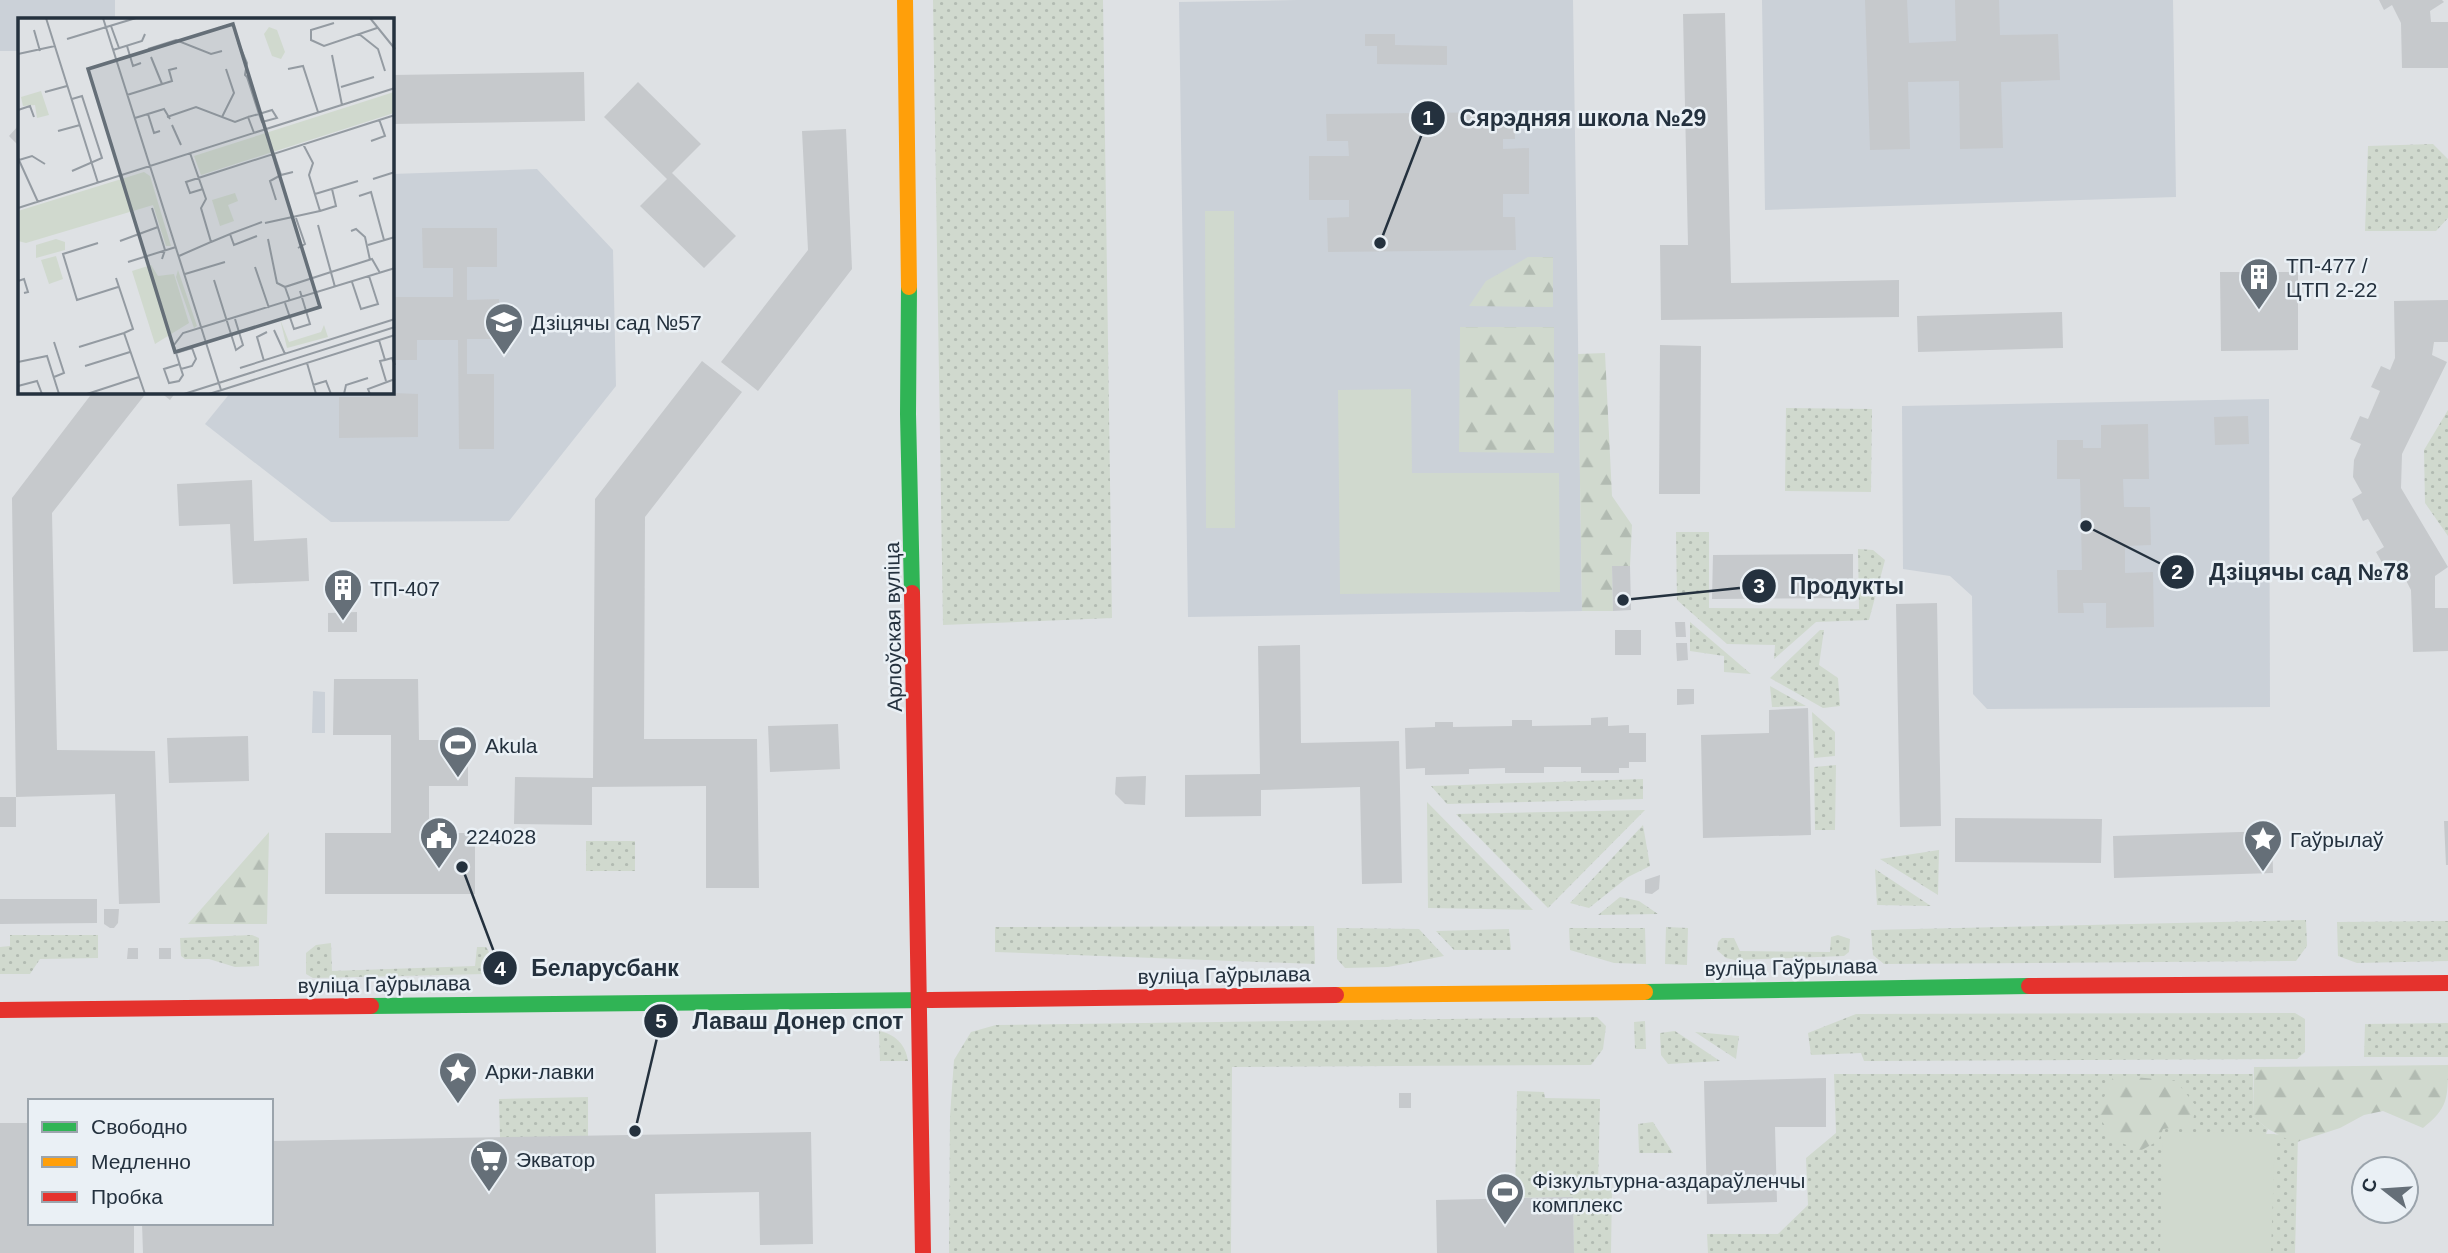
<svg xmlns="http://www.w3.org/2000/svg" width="2448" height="1253" font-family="Arial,sans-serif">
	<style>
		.built { fill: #cbd1d8 }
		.grass { fill: url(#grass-dots) }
		.forest { fill: url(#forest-firs) }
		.pitch { fill: #d0d9ce }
		.building { fill: #c6c9cc }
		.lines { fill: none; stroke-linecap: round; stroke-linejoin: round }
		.fast { stroke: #30b455; stroke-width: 16 }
		.slow { stroke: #ff9f0a; stroke-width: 16 }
		.jam { stroke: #e5322d; stroke-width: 16 }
		.labels { text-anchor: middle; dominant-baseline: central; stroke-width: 5; stroke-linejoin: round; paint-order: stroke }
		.poi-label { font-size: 21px; fill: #24313e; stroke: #eaf0f5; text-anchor: start }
		.street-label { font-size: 21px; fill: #24313e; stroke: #eaf0f5 }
		.inset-road { fill: none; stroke: #949ba2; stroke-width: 2 }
		.view { fill: #656f78; fill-opacity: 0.15; stroke: #656f78; stroke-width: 3.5 }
		.inset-edge { fill: none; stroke: #24313e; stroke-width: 3.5 }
		.leader { fill: none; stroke: #24313e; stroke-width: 2.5 }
		.callout-dot { fill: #24313e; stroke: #eaf0f5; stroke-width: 2.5 }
		.mark-label { font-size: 21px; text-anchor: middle; font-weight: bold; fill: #fff }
		.callout-label { font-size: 23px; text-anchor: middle; font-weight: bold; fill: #24313e; stroke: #eaf0f5; stroke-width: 5; stroke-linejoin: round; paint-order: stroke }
	</style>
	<defs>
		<pattern id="grass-dots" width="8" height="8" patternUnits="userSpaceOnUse" patternTransform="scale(1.75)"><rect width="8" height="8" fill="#d0d9ce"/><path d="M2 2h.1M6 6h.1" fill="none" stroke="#b2bbb2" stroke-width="1.8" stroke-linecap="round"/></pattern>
		<pattern id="forest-firs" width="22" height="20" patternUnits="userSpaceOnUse" patternTransform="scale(1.75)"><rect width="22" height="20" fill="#d0d9ce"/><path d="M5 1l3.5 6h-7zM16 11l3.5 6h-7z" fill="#b2bbb2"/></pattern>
	</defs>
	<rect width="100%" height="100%" fill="#dee1e4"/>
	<path class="built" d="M0 0H115V19H19V51H0Z
		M1298 0H1573L1582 611 1188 617 1179 2Z
		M1762 0H2173L2176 197 1765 210Z
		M537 169 613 250 616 386 509 521 331 522 205 424 231 392H392V174Z
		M2269 399 2270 707 1987 709 1973 694 1972 596 1950 576 1903 569 1902 406Z
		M313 691 325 692V733H312Z"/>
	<path class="grass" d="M933 0H1103L1112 618 943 625Z
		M2433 144 2448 159V218L2436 231H2365L2368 146Z
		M1786 408 1872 409 1871 492 1785 491Z
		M2448 410V536L2425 503 2424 450Z
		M1676 532H1709V608L1859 609 1858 549 1873 550 1885 560 1869 620 1816 622 1774 659 1775 645 1727 644 1677 600Z
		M1690 622 1751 674 1724 672V656L1690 651Z
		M1820 630H1824L1819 665 1838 678 1840 706 1823 708 1770 678Z
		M1770 686 1806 706 1772 707Z
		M1812 712 1835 732V756L1814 758Z
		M1836 765 1835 830H1815L1814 767Z
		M1643 779V799L1447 804 1431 786Z
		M1427 802 1533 910 1428 908Z
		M1645 810 1548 908 1456 814Z
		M1643 825 1650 866 1628 877 1589 908 1570 903Z
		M586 841H635V871H586Z
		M1939 850 1938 895 1880 859Z
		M1875 869 1931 906 1877 905Z
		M1620 897 1639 901 1658 914 1598 915Z
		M2306 920 2307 946 2296 961 1884 964 1873 955 1871 930Z
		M2448 921V961L2357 963 2338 956 2337 922Z
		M1314 926 1315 964 995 952V927Z
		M1666 927 1688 928 1687 965 1665 964Z
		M1337 928 1419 929 1444 956 1388 967 1345 968 1337 959Z
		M1569 928H1645L1646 964 1614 963 1570 950Z
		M1509 929 1511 950H1454L1436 931Z
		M10 935H98V958L40 959 30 974H0V947L10 946Z
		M252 935 259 938V966L235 967 209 959H185L181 956 180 938Z
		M1838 935 1850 939 1849 952 1844 956 1735 960 1726 958 1717 950 1718 942 1722 938H1734L1740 951 1830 952 1831 937Z
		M331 943 332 971 475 966 477 947H486C493 957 491 964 485 974L313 978 306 974V953L316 945Z
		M2295 1013 2305 1019V1052L2297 1059 1864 1061 1861 1053 1811 1055 1808 1033 1856 1014Z
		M1597 1017 1606 1026 1603 1049 1591 1065 1232 1067 1231 1253H949L950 1116 954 1060 971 1032 996 1025Z
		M1645 1021 1646 1049H1635L1634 1022Z
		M2448 1023V1057H2364L2365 1024Z
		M879 1031C895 1034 906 1045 908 1061H880Z
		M1675 1031 1720 1061 1668 1064 1661 1055 1660 1033Z
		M1695 1032 1739 1036 1736 1059Z
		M1834 1074H2253V1117L2268 1129 2266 1134 2298 1135 2295 1253H1708L1707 1234H1778L1808 1205 1806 1158 1836 1133Z
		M1517 1091 1544 1092 1545 1098 1600 1099 1598 1186 1612 1187 1611 1253H1574L1573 1197 1515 1198Z
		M588 1097V1136L500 1138 499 1099Z
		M1653 1122 1673 1153H1639L1638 1124Z"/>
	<path class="forest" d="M1528 257H1553V307L1469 306 1486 281Z
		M1460 327H1554V453L1459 452Z
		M1605 353 1612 496 1632 525 1630 566 1612 567 1613 611H1582L1578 354Z
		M269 832 267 924H188Z
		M2448 1065C2448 1099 2448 1108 2423 1128L2383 1111 2364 1115 2340 1128 2294 1143 2268 1129 2253 1117 2254 1067Z
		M2114 1075 2176 1081 2196 1106 2192 1125 2163 1129 2158 1141 2140 1151 2113 1139 2097 1113Z"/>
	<path class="pitch" d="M1205 211H1234L1235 528H1206Z
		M1411 389 1412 473H1559L1560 592 1340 594 1338 390Z
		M2163 1132 2275 1134 2271 1253H2160Z"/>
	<path class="building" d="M1865 0H1907L1909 43 1956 41 1955 0H1999L2000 35 2058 34 2060 80 2001 82 2003 148 1960 149 1959 81 1908 82 1910 149 1870 150Z
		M2379 0H2442L2444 2 2430 11 2431 22H2448V68H2402L2401 23 2392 5 2384 10Z
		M1725 13 1731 283 1899 280V317L1661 320 1660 245H1688L1683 14Z
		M1365 34H1395V45L1447 46V65L1377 64V46H1365Z
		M584 72 585 121 392 124V75Z
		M638 82 701 144 672 173 736 236 704 268 640 206 667 179 604 117Z
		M1514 112 1515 139H1503V149L1529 148V194H1503V217H1515L1516 250 1328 252 1327 218 1349 217V200H1309V156H1349L1348 141H1327L1326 114Z
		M19 125V146L9 136Z
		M846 129 852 269 758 391 721 362 808 250 802 131Z
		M422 228H497V267H467V300L499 299 500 339H467V374H494V449H459L458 340H417V360H392V297H453V268H423Z
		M2220 272H2298V350L2221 351Z
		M2448 300V342H2434L2432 355 2447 362 2402 454 2401 488 2448 567 2435 576V608H2448V651L2413 652 2411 590 2400 569 2389 575 2376 552 2384 547 2368 519 2363 521 2352 499 2362 493 2353 477 2354 460 2361 444 2350 439 2360 416 2368 419 2380 391 2371 387 2381 366 2390 370 2395 358 2394 301Z
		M2062 312 2063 348 1918 352 1917 316Z
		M1660 345 1701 346 1700 494H1659Z
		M702 361 742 392 645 517 644 739H757L759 888H706V786L592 787V825L514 824 515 777 593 778 595 499Z
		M93 392H147L52 513 57 750 155 751 160 903 119 904 115 794 16 797 12 498Z
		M160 392H176L170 400Z
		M370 392 418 394V437L339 438V397H370Z
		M2248 416 2249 444 2215 445 2214 417Z
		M2148 424 2149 479H2123L2124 507H2150L2151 545 2125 546V573L2153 572 2154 627 2106 628V603H2083L2084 613H2058L2057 570H2082L2080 479H2057V440H2083V448H2101V425Z
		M252 480 254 541 307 538 309 581 233 584 230 524 179 526 177 484Z
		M1853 554V598L1712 599 1713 555Z
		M1612 566H1630L1631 610 1613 611Z
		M1937 603 1941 826 1900 827 1896 604Z
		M357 612V632H328V613Z
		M1675 622H1685L1686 637H1676Z
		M1615 630H1641V655H1615Z
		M1676 643H1687L1688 660 1677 661Z
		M1300 645 1301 743 1399 741 1402 883 1362 884 1360 787 1261 790V816L1185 817V775L1260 774 1258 646Z
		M334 679H418L419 740H468V786H429V833H475V894H325V833H391V735H333Z
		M1677 689H1694V704L1677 705Z
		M1808 708 1811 835 1703 838 1701 735 1769 733V710Z
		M1608 717V726L1629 725V733H1646V762H1629V768H1619V773H1581V767H1544V773H1505V768L1469 769V774L1425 775V768L1406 769 1405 728 1435 727V722H1453V727L1512 726V720H1532V726L1591 725V718Z
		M838 724 840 769 770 772 768 726Z
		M248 736 249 781 169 783 167 738Z
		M1146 776 1145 805 1125 804 1115 794 1116 777Z
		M0 797H16V827H0Z
		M1955 818 2102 819 2101 863 1955 862Z
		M2444 821H2448V865H2446Z
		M2272 831 2273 873 2114 878 2113 836Z
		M1660 875 1659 889 1652 894 1645 893V880Z
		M0 899H97V923L0 924Z
		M104 909H119L118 923 114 928H110L104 924Z
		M128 948H138V959H127Z
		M159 948H171V959H159Z
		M1826 1078V1127H1775L1777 1202 1707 1204 1704 1081Z
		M1399 1093H1411V1108H1399Z
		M0 1123H30V1223H134V1253H0Z
		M629 1128H641V1134H629Z
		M811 1132 813 1244 760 1245 759 1192 655 1194 656 1253H143L142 1223H271V1141Z
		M1573 1197 1574 1253H1437L1436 1200Z"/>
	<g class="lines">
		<path class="fast" d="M909 287 908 414 912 593
			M1645 992 2029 986
			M371 1006 930 1000"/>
		<path class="slow" d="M905 0 909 287
			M1336 995 1645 992"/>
		<path class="jam" d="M912 593 923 1253
			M2029 986 2448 983
			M930 1000 1336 995
			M0 1010 371 1006"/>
	</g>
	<defs>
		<symbol id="building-pin" viewBox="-11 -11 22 30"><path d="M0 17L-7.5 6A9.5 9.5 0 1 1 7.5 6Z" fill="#656f78" stroke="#eaf0f5"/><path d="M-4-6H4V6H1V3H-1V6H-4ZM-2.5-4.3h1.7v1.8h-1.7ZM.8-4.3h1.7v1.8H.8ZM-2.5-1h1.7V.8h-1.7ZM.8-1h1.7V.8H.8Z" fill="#fff"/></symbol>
		<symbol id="school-pin" viewBox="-11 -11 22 30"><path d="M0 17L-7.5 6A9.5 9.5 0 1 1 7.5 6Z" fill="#656f78" stroke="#eaf0f5"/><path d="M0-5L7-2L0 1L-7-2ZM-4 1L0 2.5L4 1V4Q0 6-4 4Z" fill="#fff"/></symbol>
		<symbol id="stadium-pin" viewBox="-11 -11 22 30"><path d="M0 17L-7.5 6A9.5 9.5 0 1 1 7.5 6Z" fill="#656f78" stroke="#eaf0f5"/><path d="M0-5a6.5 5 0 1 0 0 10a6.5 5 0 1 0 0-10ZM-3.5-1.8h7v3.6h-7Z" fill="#fff"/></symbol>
		<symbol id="civic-pin" viewBox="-11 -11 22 30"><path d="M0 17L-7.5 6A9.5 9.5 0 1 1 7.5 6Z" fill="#656f78" stroke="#eaf0f5"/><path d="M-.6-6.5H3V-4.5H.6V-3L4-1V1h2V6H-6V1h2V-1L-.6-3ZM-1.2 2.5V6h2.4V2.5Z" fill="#fff"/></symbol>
		<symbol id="sight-pin" viewBox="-11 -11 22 30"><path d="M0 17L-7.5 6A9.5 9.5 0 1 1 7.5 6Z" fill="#656f78" stroke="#eaf0f5"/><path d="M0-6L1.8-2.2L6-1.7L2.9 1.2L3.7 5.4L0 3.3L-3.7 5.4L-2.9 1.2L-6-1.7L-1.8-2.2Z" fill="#fff"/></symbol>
		<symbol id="supermarket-pin" viewBox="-11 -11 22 30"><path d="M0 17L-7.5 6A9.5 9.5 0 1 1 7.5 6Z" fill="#656f78" stroke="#eaf0f5"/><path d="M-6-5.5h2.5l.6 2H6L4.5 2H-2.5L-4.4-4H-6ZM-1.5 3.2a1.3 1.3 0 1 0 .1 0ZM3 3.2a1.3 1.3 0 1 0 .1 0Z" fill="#fff"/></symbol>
	</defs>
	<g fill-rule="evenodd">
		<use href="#building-pin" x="2237" y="255" width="44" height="60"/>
		<use href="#school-pin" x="482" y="300" width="44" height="60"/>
		<use href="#building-pin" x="321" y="566" width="44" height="60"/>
		<use href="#stadium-pin" x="436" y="723" width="44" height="60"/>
		<use href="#civic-pin" x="417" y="814" width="44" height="60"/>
		<use href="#sight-pin" x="2241" y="817" width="44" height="60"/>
		<use href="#sight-pin" x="436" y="1049" width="44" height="60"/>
		<use href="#supermarket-pin" x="467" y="1137" width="44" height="60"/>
		<use href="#stadium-pin" x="1483" y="1170" width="44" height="60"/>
	</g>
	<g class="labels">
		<g class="poi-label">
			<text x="2286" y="265">ТП-477 /<tspan x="2286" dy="24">ЦТП 2-22</tspan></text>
			<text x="531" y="322">Дзіцячы сад №57</text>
			<text x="370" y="588">ТП-407</text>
			<text x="485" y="745">Akula</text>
			<text x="466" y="836">224028</text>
			<text x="2290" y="839">Гаўрылаў</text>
			<text x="485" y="1071">Арки-лавки</text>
			<text x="516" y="1159">Экватор</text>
			<text x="1532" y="1180">Фізкультурна-аздараўленчы<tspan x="1532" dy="24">комплекс</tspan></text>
		</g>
		<g class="street-label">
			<text transform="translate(893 627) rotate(-91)">Арлоўская вуліца</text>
			<text transform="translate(1791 967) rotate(-1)">вуліца Гаўрылава</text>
			<text transform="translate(1224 975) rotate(-1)">вуліца Гаўрылава</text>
			<text transform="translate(384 984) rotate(-1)">вуліца Гаўрылава</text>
		</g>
	</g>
	<g transform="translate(18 18)">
		<rect width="376" height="376" fill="#dee1e4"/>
		<path d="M23 73 31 97 19 100 17 87 5 88 3 79ZM376 74V95L183 157 176 138ZM126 154 132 158 153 228H148L135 187 8 225 0 223V193ZM133 247 140 258 156 256 171 305 137 326 114 253ZM160 252 179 308 176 310 158 259ZM262 301 271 324 303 314 306 307 310 319 269 330Z" fill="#d0d9ce"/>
		<path d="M251 9 259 12 267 34 263 41 254 38 246 16ZM217 175 220 183 210 187 216 203 202 208 194 182ZM38 221 47 224V232L18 240V227ZM38 238 45 261 31 266 23 242Z" fill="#d0d9ce"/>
		<path class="inset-road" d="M28 0 80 165M85 0 203 372M352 0 377 31M316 5 293 12V22L306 28 359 10M93 8 101 30M16 12 22 33M341 16 360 31 367 53M49 21 118 0M220 24 229 45 227 57 229 59 230 62 241 96 244 104 259 100 254 92 241 96 230 99M109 28 115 48 123 45M130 31 158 22 193 36 204 33M95 32 124 23 127 16M0 36 37 28M314 37 324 87M133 39 144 66M270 51 285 48 300 94M323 69 356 59M27 74 49 68M109 77 154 63 151 52 159 50M54 81 64 78 84 140 54 153M0 92 12 88 16 99M130 96 136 115 142 113M149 99 178 89 217 104 230 99 236 115M204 99 216 75 208 51M117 100 146 91 152 101M154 107 163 127M40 113 62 107M353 123 367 118 361 101M256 136 263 157 275 154M0 140 20 184M1 142 14 138 27 146M355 161 377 154M185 171 172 175 168 164 377 97M297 176 340 163M341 178 353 174 366 222M258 182 252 163 263 157M0 190 377 70M134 190 147 232 144 241M302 193 318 188 314 171M278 200 287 226 280 230M247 205 302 193 291 157 295 145 285 126M300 207 317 269M333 213 338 211 347 219 352 242M212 216 244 204M250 221 259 265 267 269M102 223 140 209M193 224 212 216 216 227 239 218M80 225 45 236 59 282 100 269M350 227 377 219M161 238 193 224 183 190 188 181 172 135M110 244 158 229M237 249 251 290M167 256 207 244M98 260 115 311 106 315M196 262 218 332 225 327 217 301M0 263 6 261 10 274 6 275M334 264 343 291 360 286 351 258M272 283 267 269 313 254 354 241 362 255M267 285 276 311 292 306 282 273M256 312 267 336M361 322 367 342 374 340 377 347M61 329 106 315 127 376M158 335 174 330 178 341 174 348 163 351M367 342 362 343 368 363M246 343 239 319 249 314M0 344 29 338 41 376M289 345 298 376M162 346 146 351 151 365 161 363 165 357 163 351 156 328V327L165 315 377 250M67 348 112 334M222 350 377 301M36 359 46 355 36 324M295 367 308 363 313 376M0 368 19 363 24 376M69 376 121 359M166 376 377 309M191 376 377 317M326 376 328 367 350 360M352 376 350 371 377 361"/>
		<path class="view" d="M215 6 302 289 157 334 70 51Z"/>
		<rect width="376" height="376" class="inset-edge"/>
	</g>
	<path class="leader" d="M1380 243L1428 118M2086 526L2177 572M1623 600L1759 586M462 867L500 968M635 1131L661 1021"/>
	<g class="callout-dot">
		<circle cx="1380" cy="243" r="7"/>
		<circle cx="2086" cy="526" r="7"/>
		<circle cx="1623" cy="600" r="7"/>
		<circle cx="462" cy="867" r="7"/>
		<circle cx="635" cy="1131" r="7"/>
		<circle cx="1428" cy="118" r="18"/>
		<circle cx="2177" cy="572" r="18"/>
		<circle cx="1759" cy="586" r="18"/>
		<circle cx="500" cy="968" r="18"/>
		<circle cx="661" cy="1021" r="18"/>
	</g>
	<g class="mark-label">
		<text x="1428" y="125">1</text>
		<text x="2177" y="579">2</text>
		<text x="1759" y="593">3</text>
		<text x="500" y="976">4</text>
		<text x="661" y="1028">5</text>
	</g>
	<g class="callout-label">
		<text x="1583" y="126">Сярэдняя школа №29</text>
		<text x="2309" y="580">Дзіцячы сад №78</text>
		<text x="1847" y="594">Продукты</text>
		<text x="605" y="976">Беларусбанк</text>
		<text x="798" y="1029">Лаваш Донер спот</text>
	</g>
	<rect x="28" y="1099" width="245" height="126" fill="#eaf0f5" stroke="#9ba4ac" stroke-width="2"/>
	<rect x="42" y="1122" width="35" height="10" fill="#30b455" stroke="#9ba4ac" stroke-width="2"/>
	<text x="91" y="1134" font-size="21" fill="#24313e">Свободно</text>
	<rect x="42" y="1157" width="35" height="10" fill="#ff9f0a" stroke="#9ba4ac" stroke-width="2"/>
	<text x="91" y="1169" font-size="21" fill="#24313e">Медленно</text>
	<rect x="42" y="1192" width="35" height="10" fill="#e5322d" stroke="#9ba4ac" stroke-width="2"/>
	<text x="91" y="1204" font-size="21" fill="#24313e">Пробка</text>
	<g transform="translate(2385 1190) rotate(287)"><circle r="33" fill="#eaf0f5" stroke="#9ba4ac" stroke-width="2"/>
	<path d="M0-5L12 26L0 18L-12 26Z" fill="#656f78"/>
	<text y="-10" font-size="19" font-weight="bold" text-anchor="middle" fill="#24313e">С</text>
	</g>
</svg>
